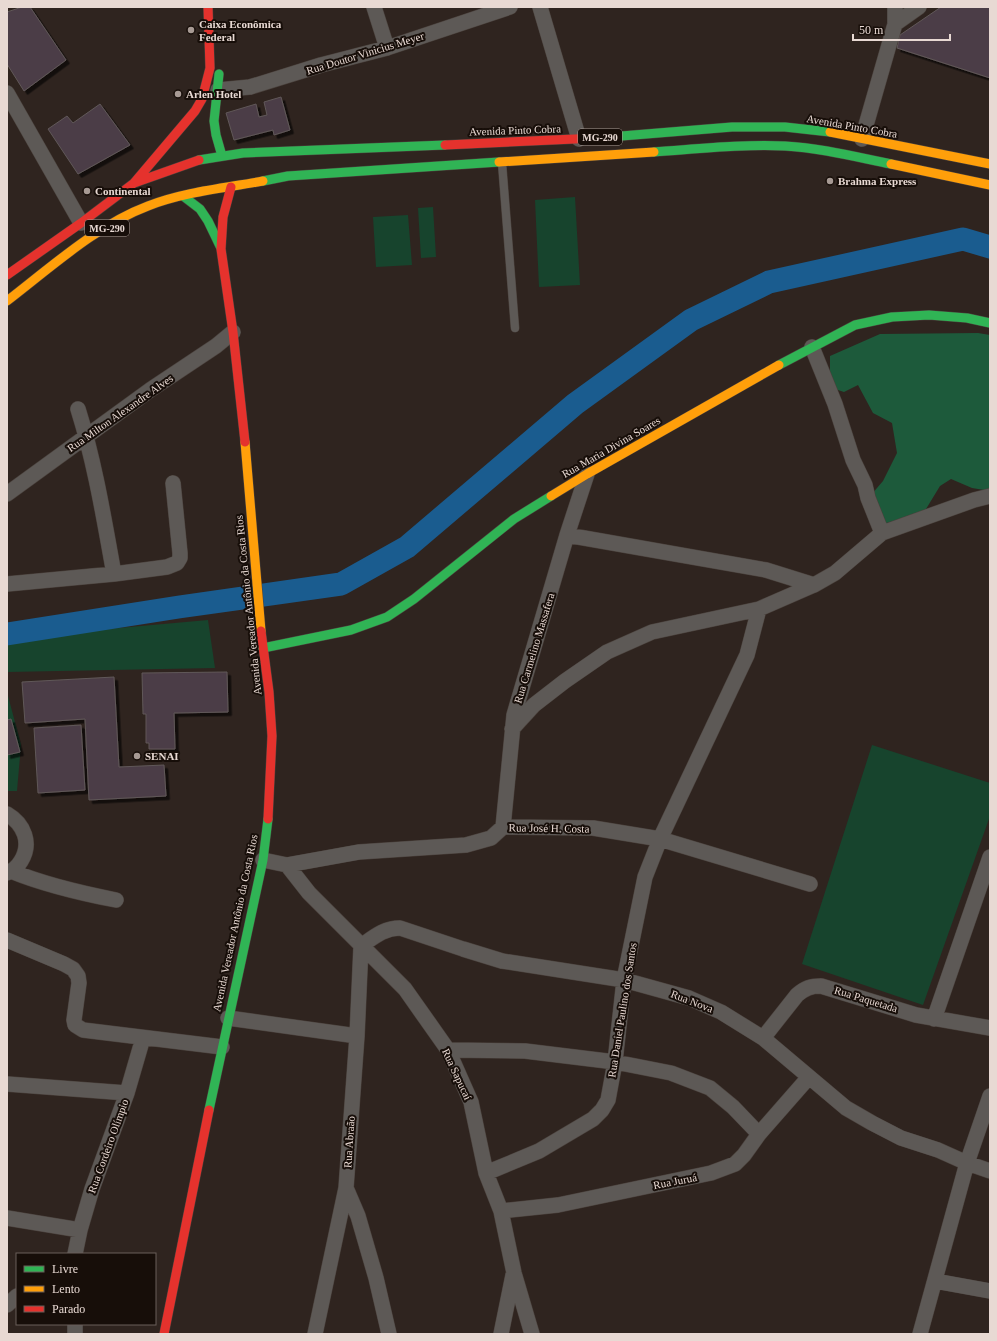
<svg xmlns="http://www.w3.org/2000/svg" width="997" height="1341" font-family="Georgia,serif">
	<style>
		.green { fill: #17442d }
		.forest { fill: #1d5a3b }
		.lines { fill: none; stroke-linecap: round; stroke-linejoin: round }
		.river { stroke: #1a5c8f; stroke-width: 23 }
		.building { fill: #4c3d46; stroke: #605859; filter: url(#shadow) }
		.lane-casing { stroke: #4b423d; stroke-width: 9 }
		.street-casing { stroke: #4b423d; stroke-width: 16 }
		.fast-casing { stroke: #4b423d; stroke-width: 10 }
		.slow-casing { stroke: #4b423d; stroke-width: 10 }
		.jam-casing { stroke: #4b423d; stroke-width: 10 }
		.lane { stroke: #5d5956; stroke-width: 8 }
		.street { stroke: #5d5956; stroke-width: 15 }
		.fast { stroke: #30b455; stroke-width: 9 }
		.slow { stroke: #ff9f0a; stroke-width: 9 }
		.jam { stroke: #e5322d; stroke-width: 9 }
		.poi-dot { fill: #a79a94; stroke: #170e09; stroke-width: 1.5 }
		.labels { text-anchor: middle; dominant-baseline: central; stroke-width: 4; stroke-linejoin: round; paint-order: stroke }
		.shield { fill: #170e09; stroke: #a99c96; stroke-width: 1 }
		.shield-label { font-size: 10px; font-weight: bold; fill: #e8d9d3 }
		.poi-label { font-size: 11px; font-weight: bold; fill: #e8d9d3; stroke: #170e09; text-anchor: start }
		.street-label { font-size: 11px; fill: #e8d9d3; stroke: #170e09 }
	</style>
	<defs>
		<filter id="shadow"><feDropShadow dx="3.5" dy="3.5" stdDeviation="0" flood-color="#0009"/></filter>
	</defs>
	<rect width="100%" height="100%" fill="#2f241f"/>
	<path class="green" d="M575 197 580 285 539 287 535 200Z
		M433 207 436 257 421 258 418 208Z
		M408 215 412 265 376 267 373 217Z
		M208 620 215 668 7 672V643L63 633Z
		M7 692 21 745 17 791H7Z
		M872 745 990 783V816L923 1005 802 964Z"/>
	<path class="forest" d="M978 333 990 335V491L972 488 951 479 940 486 926 509 915 515 880 525 871 495 883 481 897 453 892 423 873 413 858 385 844 392 835 389 830 375V356L880 334Z"/>
	<g class="lines">
		<path class="river" d="M7 634 179 607 341 584 407 547 575 404 691 320 769 282 963 239 990 247"/>
	</g>
	<path class="building" d="M22 7H30L66 60 24 91 7 64V12Z
		M941 7H990V78L897 48 900 35Z
		M281 97 290 130 274 135 273 130 234 140 226 113 256 104 259 117 267 115 264 102Z
		M100 104 130 145 78 174 48 129 67 116 73 123Z
		M227 672 228 712 174 713 175 749H149V743H146V714H143L142 673Z
		M114 677 119 767 164 765 166 796 89 800 85 719 25 723 22 682Z
		M11 719 20 752 7 755V720Z
		M81 725 85 790 38 793 34 728Z"/>
	<g class="lines">
		<defs>
			<path id="lane" d="M502 163 515 328"/>
			<path id="street" d="M374 7 387 48
				M540 7 579 139
				M895 7V24
				M218 90 250 87 321 65 387 48 510 7
				M7 93 81 223
				M862 139 895 24 919 7
				M812 347 835 404 853 460 865 485 868 498 882 533
				M78 409C95 463 104 519 114 574
				M7 494 150 390 216 346 233 332
				M567 535 766 570 814 585
				M7 584 114 574 167 567 177 563 180 558V553L173 483
				M512 729 534 705 565 681 607 652 652 632 759 609 814 585 835 573 882 533 974 500 990 496
				M7 814C24 824 32 843 21 861 18 866 13 871 7 873
				M503 827 514 715 567 535 587 474
				M263 860 287 865 309 893 405 989 448 1050 471 1102 486 1173 501 1211 514 1273 532 1334
				M287 865 359 852 466 845 491 838 503 827 593 828 660 839 810 884
				M11 871C45 885 80 893 116 900
				M7 940 64 964 73 969 78 976 79 983 74 1020 75 1025 83 1030 222 1047
				M228 1018 357 1036
				M934 1019 990 857
				M763 1038 797 995C805 988 811 986 821 986L916 1015 990 1028
				M448 1050 525 1051 615 1062 671 1073 710 1088 733 1107 759 1134
				M7 1084 127 1093
				M486 1173 539 1151 593 1119 602 1110 608 1100 615 1062 624 980 645 877 660 839 747 655 759 609
				M346 1188 358 1216 376 1278 389 1334
				M501 1211 558 1205 711 1173 735 1164 744 1155 759 1134 809 1077
				M7 1218 80 1230
				M75 1254 80 1230 92 1189 127 1093 143 1038
				M935 1281 990 1291
				M7 1305 17 1296
				M75 1334V1324
				M315 1334 346 1188 357 1036 361 946C374 937 384 928 400 928L463 949 502 961 624 980 689 998 721 1012 763 1038 846 1108 872 1123 901 1138 938 1150 967 1163 990 1171
				M501 1334 513 1275
				M920 1334 967 1163 990 1096"/>
			<path id="fast" d="M219 74 214 121 216 135 222 156
				M597 138 732 127H785L830 132
				M654 152C698 149 742 144 785 146 821 148 856 157 891 164
				M199 160 243 153 445 145
				M263 181 288 176 499 162
				M183 196 200 209 208 221 220 246
				M779 365 855 325 892 317 929 315 967 318 990 323
				M263 648 351 630 387 617 414 599 514 519 551 496
				M209 1110 263 860 268 819"/>
			<path id="slow" d="M830 132 990 164
				M499 162 654 152
				M891 164 990 185
				M7 301C50 268 97 225 148 206 184 192 225 188 263 181
				M245 442 261 631
				M551 496 587 474 779 365"/>
			<path id="jam" d="M445 145 597 138
				M134 183 195 111 202 99 210 68 208 7
				M231 187 223 217 221 249 233 332 245 442
				M7 275 81 223 134 183 199 160
				M261 631 269 692 272 736 268 819
				M164 1334 209 1110"/>
		</defs>
		<use href="#lane" class="lane-casing"/>
		<use href="#street" class="street-casing"/>
		<use href="#fast" class="fast-casing"/>
		<use href="#slow" class="slow-casing"/>
		<use href="#jam" class="jam-casing"/>
		<use href="#lane" class="lane"/>
		<use href="#street" class="street"/>
		<use href="#fast" class="fast"/>
		<use href="#slow" class="slow"/>
		<use href="#jam" class="jam"/>
	</g>
	<g class="poi-dot">
		<circle cx="191" cy="30" r="4"/>
		<circle cx="178" cy="94" r="4"/>
		<circle cx="830" cy="181" r="4"/>
		<circle cx="87" cy="191" r="4"/>
		<circle cx="137" cy="756" r="4"/>
	</g>
	<g class="labels">
		<g class="shield">
			<rect x="578" y="129" width="44" height="16" rx="3"/>
			<rect x="85" y="220" width="44" height="16" rx="3"/>
		</g>
		<g class="shield-label">
			<text x="600" y="137">MG-290</text>
			<text x="107" y="228">MG-290</text>
		</g>
		<g class="poi-label">
			<text x="199" y="24">Caixa Econômica<tspan x="199" dy="13">Federal</tspan></text>
			<text x="186" y="94">Arlen Hotel</text>
			<text x="838" y="181">Brahma Express</text>
			<text x="95" y="191">Continental</text>
			<text x="145" y="756">SENAI</text>
		</g>
		<g class="street-label">
			<text transform="translate(365 53) rotate(-17)">Rua Doutor Vinicius Meyer</text>
			<text transform="translate(852 126) rotate(10)">Avenida Pinto Cobra</text>
			<text transform="translate(515 130) rotate(-2)">Avenida Pinto Cobra</text>
			<text transform="translate(120 413) rotate(-35)">Rua Milton Alexandre Alves</text>
			<text transform="translate(611 447) rotate(-30)">Rua Maria Divina Soares</text>
			<text transform="translate(248 605) rotate(-96)">Avenida Vereador Antônio da Costa Rios</text>
			<text transform="translate(534 648) rotate(-73)">Rua Carmelino Massafera</text>
			<text transform="translate(549 828) rotate(1)">Rua José H. Costa</text>
			<text transform="translate(235 923) rotate(-78)">Avenida Vereador Antônio da Costa Rios</text>
			<text transform="translate(866 999) rotate(17)">Rua Paquetada</text>
			<text transform="translate(692 1001) rotate(21)">Rua Nova</text>
			<text transform="translate(622 1010) rotate(-81)">Rua Daniel Paulino dos Santos</text>
			<text transform="translate(457 1074) rotate(65)">Rua Sapucaí</text>
			<text transform="translate(349 1142) rotate(-86)">Rua Abraão</text>
			<text transform="translate(108 1146) rotate(-70)">Rua Cordeiro Olímpio</text>
			<text transform="translate(675 1181) rotate(-11)">Rua Juruá</text>
		</g>
	</g>
	<rect width="997" height="1341" fill="none" stroke="#e8d9d3" stroke-width="16"/>
	<rect x="16" y="1253" width="140" height="72" fill="#170e09" stroke="#6b5f5a"/>
	<rect x="24" y="1266" width="20" height="6" fill="#30b455" stroke="#6b5f5a"/>
	<text x="52" y="1273" font-size="12" fill="#e8d9d3">Livre</text>
	<rect x="24" y="1286" width="20" height="6" fill="#ff9f0a" stroke="#6b5f5a"/>
	<text x="52" y="1293" font-size="12" fill="#e8d9d3">Lento</text>
	<rect x="24" y="1306" width="20" height="6" fill="#e5322d" stroke="#6b5f5a"/>
	<text x="52" y="1313" font-size="12" fill="#e8d9d3">Parado</text>
	<path d="M853 34v6h97v-6" fill="none" stroke="#e8d9d3" stroke-width="2"/>
	<text x="859" y="34" font-size="12" fill="#e8d9d3" stroke="#170e09" stroke-width="3" paint-order="stroke">50 m</text>
</svg>
